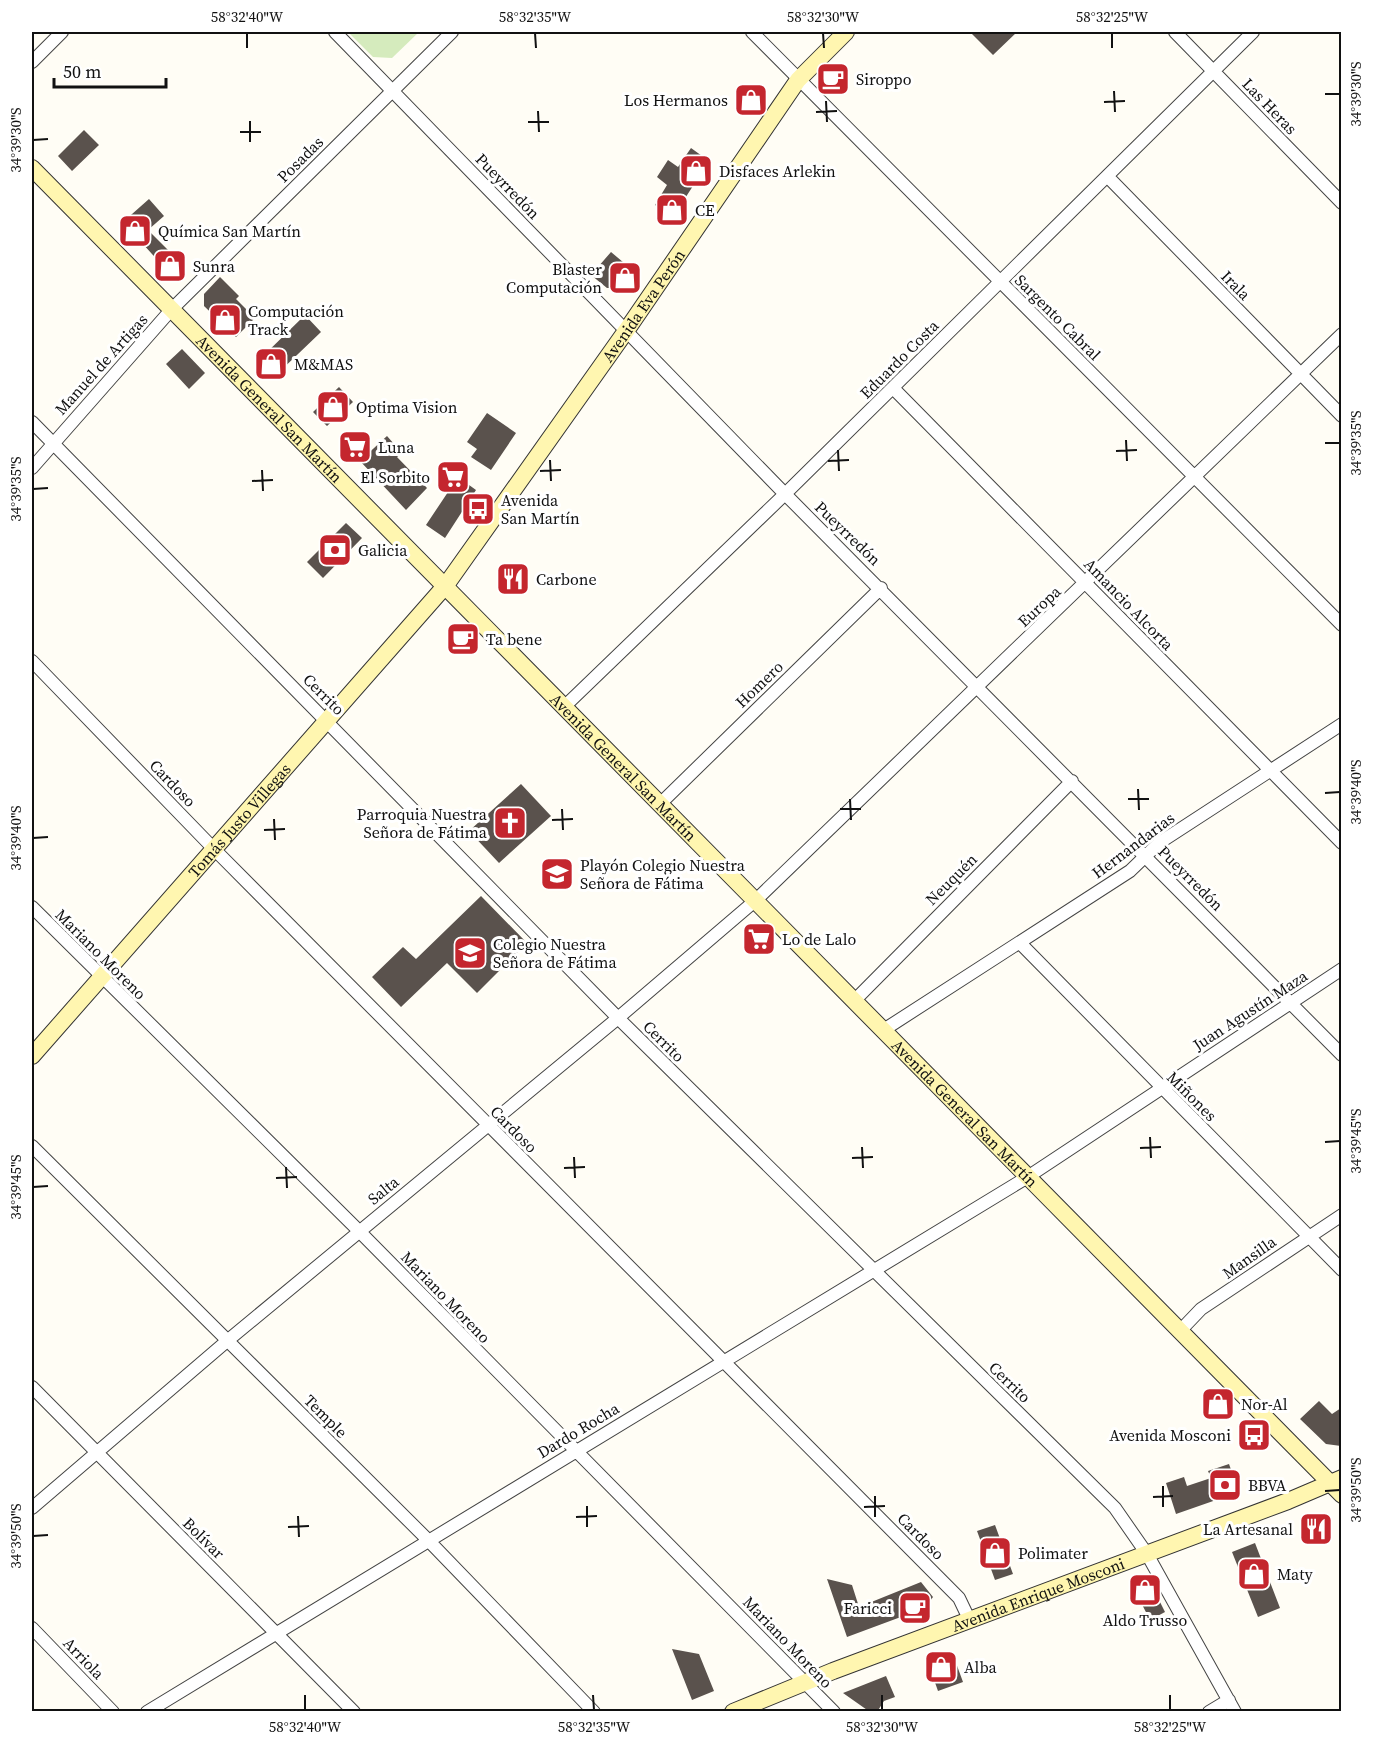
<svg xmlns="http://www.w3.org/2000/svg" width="1373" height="1743" font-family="'Source Serif 4',serif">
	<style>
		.green { fill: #d5ebbd }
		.building { fill: #5a524d }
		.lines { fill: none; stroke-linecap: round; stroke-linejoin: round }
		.street-casing { stroke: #444; stroke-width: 14 }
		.secondary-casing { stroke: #333; stroke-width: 18 }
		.street { stroke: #fff; stroke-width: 12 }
		.secondary { stroke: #fff6b0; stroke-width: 16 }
		.ticks { fill: none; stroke: #111; stroke-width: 2 }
		.labels { text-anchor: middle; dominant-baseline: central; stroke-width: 6; stroke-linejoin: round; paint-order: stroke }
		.poi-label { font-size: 16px; fill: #111; stroke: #fff; text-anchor: start }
		.street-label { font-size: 16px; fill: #111; stroke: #fff }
		.neatline { fill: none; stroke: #111; stroke-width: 2 }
		.ticks-label { font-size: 15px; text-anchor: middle; fill: #111 }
	</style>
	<rect width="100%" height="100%" fill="#fffdf5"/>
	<path class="green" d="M348 32H419L392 58 373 57Z"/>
	<path class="building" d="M970 32H1017L993 55Z
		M84 130 99 145 72 171 58 156Z
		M691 148 709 161 673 217 655 205 667 185 657 177 668 160 678 167Z
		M149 199 164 216 148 230 182 264 171 275 123 222Z
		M611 252 636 273 625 287 607 288 591 275Z
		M220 277 239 296 236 299 255 318 236 337 204 306V294Z
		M305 315 321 332 274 377 258 361Z
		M182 349 205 373 189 389 166 364Z
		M339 387 353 402 327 426 313 412Z
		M487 413 516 433 491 470 471 457 477 449 467 442Z
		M387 436 402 453 397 457 427 488 406 510 360 461Z
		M458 477 476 490 445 538 426 525Z
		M346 523 362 538 323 578 307 562Z
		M521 784 551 816 499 863 469 831Z
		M481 896 527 943 477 993 447 963 401 1007 372 977 403 947 416 959Z
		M1319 1401 1332 1414 1341 1408V1446L1326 1444 1300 1419Z
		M1229 1464 1239 1492 1176 1514 1166 1483 1184 1477 1187 1486 1211 1478 1208 1471Z
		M995 1525 1013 1574 995 1580 977 1531Z
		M1255 1543 1280 1608 1258 1617 1232 1552Z
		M827 1579 852 1585 859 1607 921 1582 933 1597 925 1608 847 1637Z
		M1145 1580 1150 1582 1165 1612 1150 1620 1133 1587Z
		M672 1649 699 1654 714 1691 692 1700Z
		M952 1652 963 1682 938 1691 927 1660Z
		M886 1676 895 1697 884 1701 877 1712H870L843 1693Z"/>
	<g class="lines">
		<defs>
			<path id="street" d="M335 32 785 494 1342 1055
				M752 32 1342 625
				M1175 32 1342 203
				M32 62 62 32
				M1107 176 1342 416
				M893 388 1342 843
				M32 422 618 1018 1115 1508 1147 1554 1235 1712
				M32 468 171 310 452 32
				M32 661 213 848 959 1598 970 1621
				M564 707 785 494 1253 32
				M660 804 881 588
				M32 907 359 1231 834 1712
				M1020 943 1342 1270
				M854 1001 1072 781
				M882 1031 1130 871 1159 843 1342 724
				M32 1146 427 1539 594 1712
				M1179 1332 1201 1309 1342 1215
				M32 1387 354 1712
				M32 1508 227 1341 618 1018 756 900 1342 334
				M32 1628 113 1712
				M147 1712 1026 1178 1342 969
				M1209 1712 1229 1700"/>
			<g id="secondary">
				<path id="s1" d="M32 168 1342 1495"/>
				<path id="s2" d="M32 1056 446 585 626 331 798 80 846 32"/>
				<path id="s3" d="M733 1712 833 1671 1288 1501 1342 1478"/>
			</g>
		</defs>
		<use href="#street" class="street-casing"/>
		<use href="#secondary" class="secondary-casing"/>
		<use href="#street" class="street"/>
		<use href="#secondary" class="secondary"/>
	</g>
	<path class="ticks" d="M247 33V48M535 33 536 48M823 33 824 48M1112 33V48M1114 91 1115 112M1325 94H1340M826 101 827 122M1104 102 1125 101M538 111 539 132M816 112 837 111M250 121V142M528 122H549M240 132H261M33 140 48 139M1126 440 1127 461M1325 443H1340M838 450 839 471M1116 451 1137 450M550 460 551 481M828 461 849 460M262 470 263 491M540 471 561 470M252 481 273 480M33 489 48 488M1138 789 1139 810M1325 793 1340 792M850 799 851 820M1128 799H1149M562 809 563 830M840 809H861M274 819 275 840M552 820 573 819M264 830 285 829M33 838 48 837M1150 1137 1151 1158M1325 1142 1340 1141M862 1147 863 1168M1140 1148 1161 1147M574 1157 575 1178M852 1158 873 1157M286 1167 287 1188M564 1168 585 1167M276 1178 297 1177M33 1187 48 1186M1163 1486V1507M1325 1491 1340 1490M875 1496V1517M1153 1497 1173 1496M587 1506V1527M864 1507 885 1506M298 1516 299 1537M576 1517 597 1516M288 1527 309 1526M33 1536 48 1535M305 1695V1710M593 1695 594 1710M882 1695V1710M1170 1695V1710"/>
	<defs>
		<symbol id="cafe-square" viewBox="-11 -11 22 22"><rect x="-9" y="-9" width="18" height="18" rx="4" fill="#c4262e" stroke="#fff"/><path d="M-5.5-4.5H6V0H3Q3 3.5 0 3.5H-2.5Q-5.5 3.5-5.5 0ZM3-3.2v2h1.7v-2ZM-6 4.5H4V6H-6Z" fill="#fff"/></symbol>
		<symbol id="shop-square" viewBox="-11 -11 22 22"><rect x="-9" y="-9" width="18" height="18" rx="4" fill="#c4262e" stroke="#fff"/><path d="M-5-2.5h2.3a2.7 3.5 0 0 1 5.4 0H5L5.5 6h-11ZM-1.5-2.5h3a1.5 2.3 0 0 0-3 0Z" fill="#fff"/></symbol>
		<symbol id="supermarket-square" viewBox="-11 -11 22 22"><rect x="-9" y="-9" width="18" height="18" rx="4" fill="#c4262e" stroke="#fff"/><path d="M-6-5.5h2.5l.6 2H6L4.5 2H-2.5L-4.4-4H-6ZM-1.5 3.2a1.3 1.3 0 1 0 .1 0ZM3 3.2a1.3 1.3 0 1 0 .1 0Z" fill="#fff"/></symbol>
		<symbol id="bus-square" viewBox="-11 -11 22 22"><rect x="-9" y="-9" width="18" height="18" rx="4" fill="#c4262e" stroke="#fff"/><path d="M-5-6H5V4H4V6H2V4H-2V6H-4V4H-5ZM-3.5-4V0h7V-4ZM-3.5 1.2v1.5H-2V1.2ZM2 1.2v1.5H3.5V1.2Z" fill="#fff"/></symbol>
		<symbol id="bank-square" viewBox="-11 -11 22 22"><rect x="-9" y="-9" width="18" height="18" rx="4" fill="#c4262e" stroke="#fff"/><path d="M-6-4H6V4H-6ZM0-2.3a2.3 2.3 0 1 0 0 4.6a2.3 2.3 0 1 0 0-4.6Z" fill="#fff"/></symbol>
		<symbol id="restaurant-square" viewBox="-11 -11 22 22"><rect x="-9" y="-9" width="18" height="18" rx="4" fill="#c4262e" stroke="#fff"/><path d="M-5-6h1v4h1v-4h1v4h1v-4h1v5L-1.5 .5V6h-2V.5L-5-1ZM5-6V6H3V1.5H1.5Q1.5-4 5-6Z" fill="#fff"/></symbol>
		<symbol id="church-square" viewBox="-11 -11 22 22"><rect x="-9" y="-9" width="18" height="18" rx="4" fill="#c4262e" stroke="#fff"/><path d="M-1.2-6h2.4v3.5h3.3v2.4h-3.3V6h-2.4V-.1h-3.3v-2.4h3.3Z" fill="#fff"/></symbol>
		<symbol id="school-square" viewBox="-11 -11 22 22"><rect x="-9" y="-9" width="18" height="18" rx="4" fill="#c4262e" stroke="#fff"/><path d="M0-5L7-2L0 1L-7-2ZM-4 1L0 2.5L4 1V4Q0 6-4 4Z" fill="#fff"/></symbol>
	</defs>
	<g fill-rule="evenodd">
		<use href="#cafe-square" x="814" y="60" width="38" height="38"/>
		<use href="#shop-square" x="732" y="81" width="38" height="38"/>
		<use href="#shop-square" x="677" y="152" width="38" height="38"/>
		<use href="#shop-square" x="653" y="191" width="38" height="38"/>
		<use href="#shop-square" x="116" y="212" width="38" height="38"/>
		<use href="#shop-square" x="151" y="247" width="38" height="38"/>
		<use href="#shop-square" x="606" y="259" width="38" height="38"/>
		<use href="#shop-square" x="206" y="301" width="38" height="38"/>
		<use href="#shop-square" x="252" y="345" width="38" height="38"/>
		<use href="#shop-square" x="314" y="388" width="38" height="38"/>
		<use href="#supermarket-square" x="336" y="428" width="38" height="38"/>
		<use href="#supermarket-square" x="434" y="458" width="38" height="38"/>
		<use href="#bus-square" x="459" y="490" width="38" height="38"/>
		<use href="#bank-square" x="316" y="531" width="38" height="38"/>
		<use href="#restaurant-square" x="494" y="560" width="38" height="38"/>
		<use href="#cafe-square" x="444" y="620" width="38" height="38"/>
		<use href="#church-square" x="491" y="804" width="38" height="38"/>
		<use href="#school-square" x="538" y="855" width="38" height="38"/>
		<use href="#supermarket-square" x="740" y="920" width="38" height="38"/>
		<use href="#school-square" x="451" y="934" width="38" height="38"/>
		<use href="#shop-square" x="1199" y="1385" width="38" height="38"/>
		<use href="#bus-square" x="1235" y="1416" width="38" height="38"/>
		<use href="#bank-square" x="1206" y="1466" width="38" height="38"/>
		<use href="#restaurant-square" x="1297" y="1510" width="38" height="38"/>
		<use href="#shop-square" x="976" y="1534" width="38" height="38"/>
		<use href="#shop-square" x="1235" y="1555" width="38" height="38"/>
		<use href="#shop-square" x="1126" y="1571" width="38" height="38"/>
		<use href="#cafe-square" x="896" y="1589" width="38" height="38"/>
		<use href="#shop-square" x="922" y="1648" width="38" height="38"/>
	</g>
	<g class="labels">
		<g class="poi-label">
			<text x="856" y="79">Siroppo</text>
			<text x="728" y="100" text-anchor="end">Los Hermanos</text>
			<text x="719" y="171">Disfaces Arlekin</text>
			<text x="695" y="210">CE</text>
			<text x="158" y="231">Química San Martín</text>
			<text x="193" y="266">Sunra</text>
			<text x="602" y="269" text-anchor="end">Blaster<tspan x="602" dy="18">Computación</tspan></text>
			<text x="248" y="311">Computación<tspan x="248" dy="18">Track</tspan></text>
			<text x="294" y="364">M&amp;MAS</text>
			<text x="356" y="407">Optima Vision</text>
			<text x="378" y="447">Luna</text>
			<text x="430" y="477" text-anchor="end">El Sorbito</text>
			<text x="501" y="500">Avenida<tspan x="501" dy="18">San Martín</tspan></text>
			<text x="358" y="550">Galicia</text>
			<text x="536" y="579">Carbone</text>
			<text x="486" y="639">Ta bene</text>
			<text x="487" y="814" text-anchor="end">Parroquia Nuestra<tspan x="487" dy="18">Señora de Fátima</tspan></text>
			<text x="580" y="865">Playón Colegio Nuestra<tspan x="580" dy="18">Señora de Fátima</tspan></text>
			<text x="782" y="939">Lo de Lalo</text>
			<text x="493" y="944">Colegio Nuestra<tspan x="493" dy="18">Señora de Fátima</tspan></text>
			<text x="1241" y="1404">Nor-Al</text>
			<text x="1231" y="1435" text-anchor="end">Avenida Mosconi</text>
			<text x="1248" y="1485">BBVA</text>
			<text x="1293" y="1529" text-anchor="end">La Artesanal</text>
			<text x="1018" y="1553">Polimater</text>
			<text x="1277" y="1574">Maty</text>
			<text x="892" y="1608" text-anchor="end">Faricci</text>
			<text x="1145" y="1620" text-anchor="middle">Aldo Trusso</text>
			<text x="964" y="1667">Alba</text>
		</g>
		<g class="street-label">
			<text transform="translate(1270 106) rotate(46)">Las Heras</text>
			<text transform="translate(300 159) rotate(-45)">Posadas</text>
			<text transform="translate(508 186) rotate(46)">Pueyrredón</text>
			<text transform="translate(1236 285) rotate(46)">Irala</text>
			<text stroke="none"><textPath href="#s2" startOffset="969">Avenida Eva Perón</textPath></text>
			<text transform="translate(1058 317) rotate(45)">Sargento Cabral</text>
			<text transform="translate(899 359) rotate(-45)">Eduardo Costa</text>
			<text transform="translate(101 364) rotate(-48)">Manuel de Artigas</text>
			<text stroke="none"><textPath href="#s1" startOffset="338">Avenida General San Martín</textPath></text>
			<text transform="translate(848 533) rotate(44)">Pueyrredón</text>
			<text transform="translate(1129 604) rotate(46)">Amancio Alcorta</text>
			<text transform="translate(1039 606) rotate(-43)">Europa</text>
			<text transform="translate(759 684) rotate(-44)">Homero</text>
			<text transform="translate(324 694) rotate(45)">Cerrito</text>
			<text stroke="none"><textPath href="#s1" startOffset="842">Avenida General San Martín</textPath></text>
			<text transform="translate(173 783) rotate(46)">Cardoso</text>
			<text stroke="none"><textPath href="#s2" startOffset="314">Tomás Justo Villegas</textPath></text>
			<text transform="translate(1133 845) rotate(-37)">Hernandarias</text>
			<text transform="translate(1191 878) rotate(45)">Pueyrredón</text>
			<text transform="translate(951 879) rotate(-45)">Neuquén</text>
			<text transform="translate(101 954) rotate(45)">Mariano Moreno</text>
			<text transform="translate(1250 1010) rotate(-33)">Juan Agustín Maza</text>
			<text transform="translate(664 1041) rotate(45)">Cerrito</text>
			<text transform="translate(1192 1096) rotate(45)">Miñones</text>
			<text stroke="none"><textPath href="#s1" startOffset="1328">Avenida General San Martín</textPath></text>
			<text transform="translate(514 1129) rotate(45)">Cardoso</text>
			<text transform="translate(383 1190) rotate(-39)">Salta</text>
			<text transform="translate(1249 1257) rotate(-35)">Mansilla</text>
			<text transform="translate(446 1297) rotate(46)">Mariano Moreno</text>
			<text transform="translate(1010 1382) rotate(44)">Cerrito</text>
			<text transform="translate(326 1416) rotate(45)">Temple</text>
			<text transform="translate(578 1430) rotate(-31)">Dardo Rocha</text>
			<text transform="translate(921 1536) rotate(45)">Cardoso</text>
			<text transform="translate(204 1538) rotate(45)">Bolívar</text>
			<text stroke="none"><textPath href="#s3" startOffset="327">Avenida Enrique Mosconi</textPath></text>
			<text transform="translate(788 1642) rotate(46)">Mariano Moreno</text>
			<text transform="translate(84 1658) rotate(46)">Arriola</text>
		</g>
	</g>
	<rect width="1373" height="1743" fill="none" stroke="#ffffff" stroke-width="66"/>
	<path d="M54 78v9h112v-9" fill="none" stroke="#111111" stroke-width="3"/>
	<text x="63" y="78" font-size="18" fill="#111111" stroke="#ffffff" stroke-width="4.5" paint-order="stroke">50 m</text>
	<rect x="33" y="33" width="1307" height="1677" class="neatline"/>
	<g class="ticks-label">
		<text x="247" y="22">58°32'40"W</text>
		<text x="535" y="22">58°32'35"W</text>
		<text x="823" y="22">58°32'30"W</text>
		<text x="1112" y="22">58°32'25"W</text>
		<text transform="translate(1356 94) rotate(-90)" y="5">34°39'30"S</text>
		<text transform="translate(16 140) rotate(-90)" y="5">34°39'30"S</text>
		<text transform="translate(1356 443) rotate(-90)" y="5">34°39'35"S</text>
		<text transform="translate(16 489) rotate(-90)" y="5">34°39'35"S</text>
		<text transform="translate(1356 792) rotate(-90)" y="5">34°39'40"S</text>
		<text transform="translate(16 838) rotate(-90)" y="5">34°39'40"S</text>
		<text transform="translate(1356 1141) rotate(-90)" y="5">34°39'45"S</text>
		<text transform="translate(16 1187) rotate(-90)" y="5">34°39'45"S</text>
		<text transform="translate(1356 1490) rotate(-90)" y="5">34°39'50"S</text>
		<text transform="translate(16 1536) rotate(-90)" y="5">34°39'50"S</text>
		<text x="305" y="1732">58°32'40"W</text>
		<text x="594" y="1732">58°32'35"W</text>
		<text x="882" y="1732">58°32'30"W</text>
		<text x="1170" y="1732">58°32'25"W</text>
	</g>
</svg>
